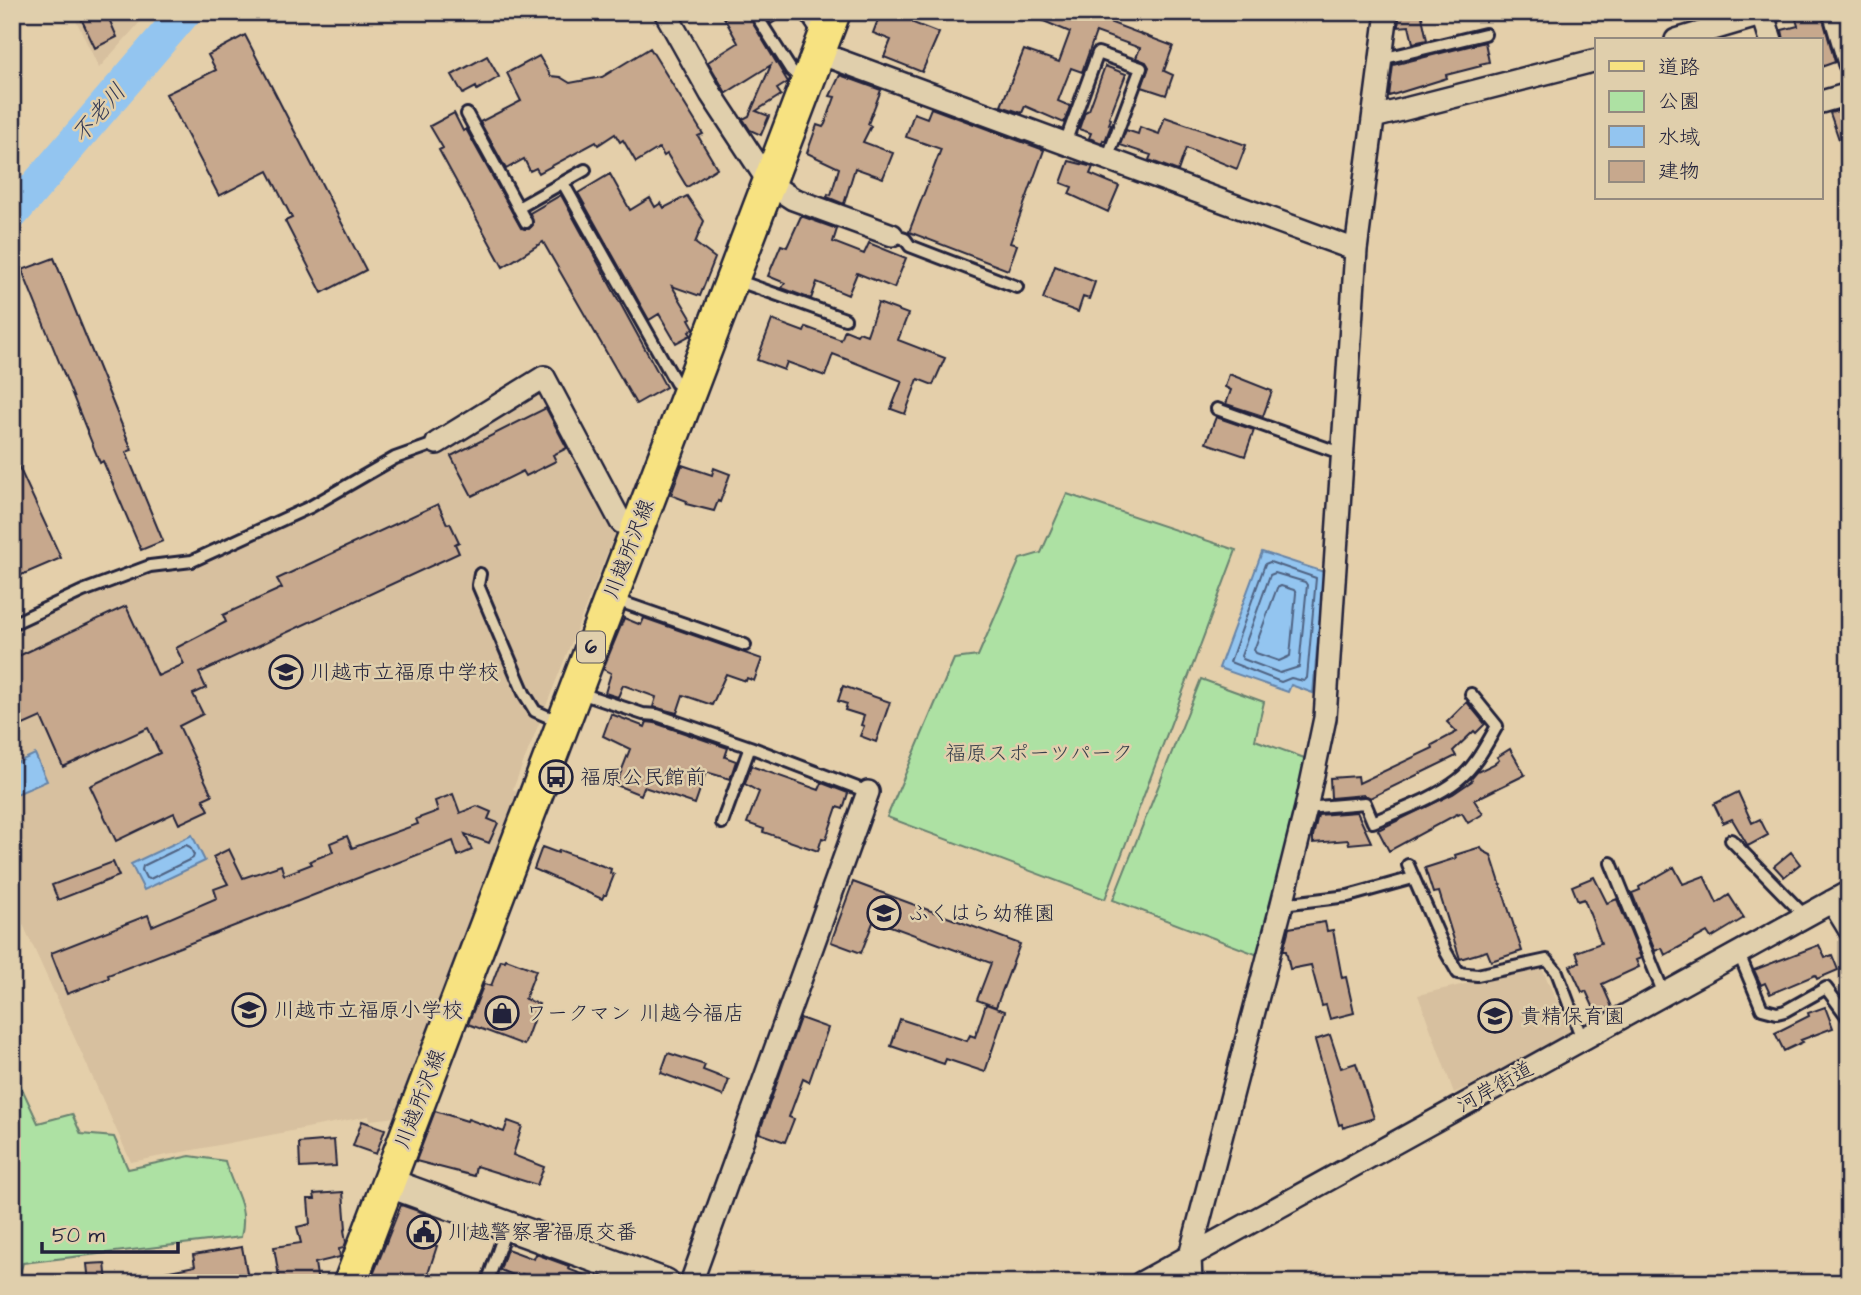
<svg xmlns="http://www.w3.org/2000/svg" width="1861" height="1295" font-family="'Architects Daughter','Klee One',sans-serif">
	<style>
		.built { fill: #d7c09f }
		.green { fill: #ade1a3; stroke: #68826f; stroke-width: 2 }
		.water { fill: #93c5f0; stroke: #6684a8; stroke-width: 2 }
		.lines { fill: none; stroke-linecap: round; stroke-linejoin: round }
		.shore { stroke: #4f6383; stroke-width: 2 }
		.river { stroke: #93c5f0; stroke-width: 33 }
		.building { fill: #c7a88d; stroke: #22223b; stroke-width: 2 }
		.lane-casing { stroke: #22223b; stroke-width: 16 }
		.street-casing { stroke: #22223b; stroke-width: 26 }
		.secondary-casing { stroke: #22223b; stroke-width: 33 }
		.primary-casing { stroke: #22223b; stroke-width: 37 }
		.lane { stroke: #e0cfac; stroke-width: 10 }
		.street { stroke: #e0cfac; stroke-width: 21 }
		.secondary { stroke: #e0cfac; stroke-width: 28 }
		.primary { stroke: #f7e281; stroke-width: 32 }
		.labels { text-anchor: middle; dominant-baseline: central; stroke-width: 5; stroke-linejoin: round; paint-order: stroke }
		.shield { fill: #e0cfac; stroke: #5b565d; stroke-width: 2 }
		.shield-label { font-size: 19px; font-weight: bold; fill: #22223b }
		.street-label { font-size: 21px; fill: #22223b; stroke: #e0cfac }
		.poi-label { font-size: 21px; fill: #22223b; stroke: #e0cfac; text-anchor: start }
		.park-label { font-size: 21px; fill: #373f4b; stroke: #e0cfac }
		.water-label { font-size: 23px; font-style: italic; fill: #333a56; stroke: #e0cfac }
	</style>
	<rect width="100%" height="100%" fill="#e4cfaa"/>
	<filter id="ink" filterUnits="userSpaceOnUse"><feTurbulence type="fractalNoise" baseFrequency=".0143" numOctaves="2"/><feDisplacementMap in="SourceGraphic" scale="14" xChannelSelector="R" yChannelSelector="G"/><feConvolveMatrix kernelMatrix="1 2 1 2 8 2 1 2 1" color-interpolation-filters="sRGB"/></filter>
	<g filter="url(#ink)">
		<path class="built" d="M72 12H149L99 68Z
			M538 390 545 392 616 531 520 771 513 789 517 792 396 1117 370 1120 369 1116 131 1162 12 900V629L89 595 153 571 197 566 311 513 401 462 442 451Z
			M1541 966 1573 1037 1454 1093 1418 995Z"/>
		<path class="green" d="M1067 494 1236 550 1105 899 887 817 954 659 978 656 1020 559 1041 553Z
			M1201 679 1264 702 1255 740 1307 759 1258 955 1113 900Z
			M12 1067 38 1123 72 1114 81 1134 114 1137 128 1169 190 1156 225 1161C233 1192 249 1203 241 1237L23 1263 17 1283H12V1150L21 1146 12 1124Z"/>
		<path class="water" d="M1262 552 1324 572 1313 693 1291 685 1288 692 1219 668Z
			M35 754 47 781 12 796V765Z
			M192 835 205 861 144 890 131 864Z"/>
		<g class="lines">
			<path class="shore" d="M1270 562 1316 578 1307 678 1304 681 1291 678 1281 682 1230 662 1265 564Z
				M1275 573 1305 582 1307 585 1299 667 1280 673 1243 659 1241 656 1270 575Z
				M1281 586 1294 590 1296 593 1290 656 1279 661 1256 653 1254 650 1277 588Z
				M186 845 190 847 194 855 193 858 150 879 146 878 142 870 143 866Z"/>
			<path class="river" d="M12 214 185 12"/>
		</g>
		<path class="building" d="M78 12H106L117 37 95 48Z
			M721 12H746L788 82 777 89 781 95 756 111 769 116 761 135 750 130 743 119 749 116 771 65 726 93 708 62 738 43Z
			M764 12H789L771 24Z
			M881 12H916L913 23 939 33 922 72 884 57 891 40 873 33Z
			M1022 12H1075L1095 20 1096 17 1173 46 1164 71 1173 75 1166 95 1142 87 1149 67 1146 62 1136 58 1140 48 1096 32 1082 72 1071 68 1058 101 1070 106 1064 123 1025 106 1022 113 1001 106 1024 50 1059 62 1070 32Z
			M1400 12H1421L1427 40 1413 43 1409 26 1398 27Z
			M1794 12H1821L1835 62 1821 67V40H1784L1782 30 1798 26Z
			M245 35 366 270 322 293 285 221 292 218 268 171 219 196 166 94 216 70 208 55Z
			M1485 42 1489 62 1480 64 1481 66 1446 75 1447 78 1389 96 1393 65Z
			M650 48 703 134 698 136 717 168 687 187 667 154 664 156 659 148 636 162 623 140 620 142 615 134 598 145 596 142 539 173 536 168 530 171 524 159 506 169 480 122 521 101 507 73 539 56 551 76 560 77 570 83 602 77Z
			M487 56 499 77 477 90 476 87 463 94 452 75Z
			M1105 66 1126 74 1109 118 1111 119 1109 124 1111 125 1105 141 1103 140 1102 143 1089 138 1091 133 1079 129 1085 112 1089 110Z
			M840 75 881 90 868 124 871 126 863 142 893 153 883 178 855 168 844 204 827 197 828 194 831 195 839 168 807 153 817 125 823 127 825 124 835 97 830 96Z
			M931 108 1044 150 1010 243 1017 245 1008 270 909 232 941 149 906 137 914 113 927 118Z
			M1849 108V160H1846L1830 113Z
			M454 113 463 131 466 129 521 228 529 229 533 225 530 213 561 195 666 387 636 404 543 242 503 267 439 150 443 148 430 126Z
			M1165 117 1246 145 1237 169 1186 148 1178 171 1149 160 1151 155 1120 145 1126 130 1138 134 1140 127 1159 134Z
			M1069 161 1093 167 1090 174 1119 186 1108 212 1069 194 1072 187 1061 183Z
			M610 174 630 210 650 198 655 207 661 203 664 208 687 196 704 221 695 243 715 258 700 296 672 286 691 318 689 319 694 328 689 332 691 335 676 343 659 314 649 320 578 193Z
			M801 216 837 229 833 242 864 254 869 243 906 258 894 288 857 273 848 295 817 282 811 299 782 288 785 283 768 276 781 245 787 247Z
			M54 258 132 450 126 452 163 541 141 550 103 461 100 463 22 270Z
			M1055 266 1095 282 1089 299 1083 297 1078 312 1043 299Z
			M878 303 908 314 898 340 945 358 933 385 918 379 905 414 891 409 902 381 833 354 825 376 787 362 784 370 757 360 772 320 804 332 806 327 841 340 845 330 857 335 859 332 867 335Z
			M1229 374 1272 391 1263 416 1226 404 1231 390 1225 387Z
			M546 408 567 448 553 455 556 461 526 476 523 471 472 496 451 456Z
			M1216 417 1254 430 1245 456 1206 443Z
			M12 452 61 558 12 579Z
			M682 465 712 475 714 468 730 474 720 502 718 501 714 511 686 504 687 501 671 495Z
			M438 504 447 524 450 523 459 542 455 544 459 553 199 673 206 688 193 694 203 714 179 726 212 795 203 799 209 810 179 824 174 813 116 841 90 786 160 753 148 728 63 767 41 717 12 730V659L126 606 158 676 184 664 176 648 226 622 223 615 282 588 277 579Z
			M624 618 641 625 644 618 762 659 754 681 747 678 746 681 726 674 712 705 683 695 677 713 653 707 656 697 623 685 618 697 605 693 611 673 603 669Z
			M843 686 890 702 876 742 860 736 864 726 861 725 864 716 845 710 847 704 838 701Z
			M1467 702 1485 724 1476 733 1474 731 1453 751 1456 756 1370 798 1364 795 1331 798 1330 778 1358 776 1359 783 1433 748 1432 745 1457 732 1447 722Z
			M611 714 645 727 647 722 655 723 728 748 725 757 736 761 730 779 706 772 695 804 644 787 641 795 616 785 630 749 603 736Z
			M1510 749 1525 775 1474 800 1483 814 1468 823 1462 813 1458 815 1457 814 1389 851 1378 830 1453 794 1472 781 1471 779 1477 772 1494 764 1499 760 1497 757Z
			M751 766 819 790 822 783 848 793 843 809 837 807 826 839 822 838 818 851 763 832 764 829 747 823 759 792 745 784Z
			M1738 792 1752 823 1760 819 1768 835 1748 846 1732 819 1723 823 1714 804Z
			M453 794 460 813 477 806 491 812 488 819 498 823 489 843 465 834 472 850 458 856 453 841 108 975 109 978 67 994 51 953 148 915 152 926 217 898 214 889 228 884 213 857 229 849 243 878 281 865 284 875 312 864 310 861 333 852 330 843 347 836 352 848 418 824 416 819 438 811 435 801Z
			M1357 812 1371 842 1349 844 1348 840 1313 843V836L1318 815Z
			M542 847 558 853 559 850 611 869 610 873 614 875 606 895H604L602 899 534 869Z
			M1481 847 1483 851 1491 855 1522 951 1491 961 1487 951 1460 959 1439 892 1433 893 1425 868 1456 858 1455 855Z
			M1791 852 1800 864 1784 877 1774 866Z
			M113 862 119 876 58 900 52 885Z
			M1674 867 1683 884 1704 876 1717 903 1729 895 1744 918 1711 938 1707 932 1665 955 1662 948 1655 951 1632 893 1640 890 1639 887Z
			M1594 877 1607 903 1617 899 1641 958 1636 960 1639 967 1602 984 1612 1007 1596 1013 1586 991 1582 992 1570 966 1580 962 1576 952 1601 943 1584 899 1578 901 1572 886Z
			M853 882 1020 944 996 1007 977 1000 991 963 874 920 861 953 831 942Z
			M1325 922 1327 931 1333 930 1342 978 1346 977 1354 1013 1330 1019 1326 1005 1322 1006 1311 965 1290 969 1286 951H1283L1289 928Z
			M1819 945 1825 958 1832 955 1838 970 1817 979 1815 975 1770 994 1765 983 1761 985 1754 970Z
			M506 959 536 970 525 999 539 1004 524 1045 468 1024 484 984 491 986 501 960 505 961Z
			M986 1004 1005 1011 985 1072 946 1059 944 1064 891 1046 900 1019 967 1041 970 1035 975 1037Z
			M1825 1007 1833 1028 1801 1040 1803 1042 1784 1051 1775 1033 1809 1016 1808 1013Z
			M800 1018 828 1028 809 1082 803 1079 789 1117 794 1119 785 1142 759 1133Z
			M1330 1035 1341 1068 1356 1063 1374 1118 1343 1128 1342 1124 1339 1125 1315 1040Z
			M668 1053 705 1065 703 1070 729 1080 723 1096 661 1073Z
			M435 1111 467 1121 468 1119 504 1132 508 1121 522 1126 513 1155 544 1167 537 1185 476 1166 474 1176 416 1161Z
			M362 1121 385 1129 376 1154 353 1146Z
			M334 1140 336 1166 300 1168 299 1143Z
			M343 1192 346 1229 344 1230 346 1242 344 1248 339 1249 340 1257 315 1263 318 1283H280L274 1247 301 1243 297 1227 310 1224 308 1199H315L314 1194Z
			M401 1205 424 1213 418 1230 437 1235 434 1245 437 1246 425 1283H372L371 1280Z
			M242 1247 249 1283H144V1276L195 1266 193 1255Z
			M507 1249 534 1259 536 1254 569 1266 568 1269 600 1281V1283H545L522 1274 520 1278 500 1270Z
			M105 1263 107 1283H89L87 1264Z"/>
		<g class="lines">
			<defs>
				<path id="lane" d="M754 12 791 70 805 82
					M804 12 815 28 824 33
					M1381 59 1485 34
					M467 114 526 222
					M1065 143 1098 53 1141 68 1107 159
					M563 183 676 383 687 391
					M518 208 585 170
					M892 235 905 239 910 246 1017 287
					M736 280 845 319
					M1217 409 1343 454
					M480 574 478 585 524 693 535 711 560 722
					M613 599 745 645
					M12 624 83 591 150 566 192 561 310 507 395 458 437 443
					M577 692 643 714 657 715 750 747 868 792
					M1306 808 1365 803 1373 822C1400 810 1434 799 1458 780 1475 767 1486 745 1497 726L1471 694
					M722 823 750 747
					M1731 840 1805 916
					M1611 863 1664 994
					M1408 865 1446 952 1458 973 1477 975 1547 960 1557 972 1582 1039
					M1282 904 1348 896 1413 878
					M1739 954 1762 1009 1777 1013 1785 1011 1826 988 1849 1019
					M487 1283 507 1226"/>
				<path id="street" d="M665 12 711 94 770 184 793 199 892 235
					M1834 12 1849 63
					M1763 15 1771 40
					M1676 40 1771 12
					M819 53 1356 250
					M1821 102 1849 94
					M1374 117 1597 60
					M437 443 544 377 621 522 637 531
					M1832 901 1849 929
					M691 1283 868 792
					M1141 1283 1849 892
					M1191 1283 1190 1256 1282 904 1306 808 1325 718 1356 250 1387 12"/>
				<path id="secondary" d="M389 1183 665 1283"/>
				<path id="primary" d="M350 1283 834 12"/>
			</defs>
			<use href="#lane" class="lane-casing"/>
			<use href="#street" class="street-casing"/>
			<use href="#secondary" class="secondary-casing"/>
			<use href="#primary" class="primary-casing"/>
			<use href="#lane" class="lane"/>
			<use href="#street" class="street"/>
			<use href="#secondary" class="secondary"/>
			<use href="#primary" class="primary"/>
		</g>
	</g>
	<defs>
		<symbol id="school-ring" viewBox="-11 -11 22 22"><circle r="9.5" fill="#e0cfac" stroke="#22223b" stroke-width="1.5"/><path d="M0-5L7-2L0 1L-7-2ZM-4 1L0 2.5L4 1V4Q0 6-4 4Z" fill="#22223b"/></symbol>
		<symbol id="bus-ring" viewBox="-11 -11 22 22"><circle r="9.5" fill="#e0cfac" stroke="#22223b" stroke-width="1.5"/><path d="M-5-6H5V4H4V6H2V4H-2V6H-4V4H-5ZM-3.5-4V0h7V-4ZM-3.5 1.2v1.5H-2V1.2ZM2 1.2v1.5H3.5V1.2Z" fill="#22223b"/></symbol>
		<symbol id="shop-ring" viewBox="-11 -11 22 22"><circle r="9.5" fill="#e0cfac" stroke="#22223b" stroke-width="1.5"/><path d="M-5-2.5h2.3a2.7 3.5 0 0 1 5.4 0H5L5.5 6h-11ZM-1.5-2.5h3a1.5 2.3 0 0 0-3 0Z" fill="#22223b"/></symbol>
		<symbol id="civic-ring" viewBox="-11 -11 22 22"><circle r="9.5" fill="#e0cfac" stroke="#22223b" stroke-width="1.5"/><path d="M-.6-6.5H3V-4.5H.6V-3L4-1V1h2V6H-6V1h2V-1L-.6-3ZM-1.2 2.5V6h2.4V2.5Z" fill="#22223b"/></symbol>
	</defs>
	<g fill-rule="evenodd">
		<use href="#school-ring" x="267" y="653" width="38" height="38"/>
		<use href="#bus-ring" x="537" y="758" width="38" height="38"/>
		<use href="#school-ring" x="865" y="894" width="38" height="38"/>
		<use href="#school-ring" x="230" y="991" width="38" height="38"/>
		<use href="#shop-ring" x="483" y="994" width="38" height="38"/>
		<use href="#school-ring" x="1476" y="997" width="38" height="38"/>
		<use href="#civic-ring" x="405" y="1213" width="38" height="38"/>
	</g>
	<g class="labels">
		<rect class="shield" x="577" y="631.5" width="28" height="31" rx="5"/>
		<g class="shield-label">
			<text x="591" y="647">6</text>
		</g>
		<g class="street-label">
			<text transform="translate(629 549) rotate(-69)">川越所沢線</text>
			<text transform="translate(1495 1087) rotate(-29)">河岸街道</text>
			<text transform="translate(420 1099) rotate(-69)">川越所沢線</text>
		</g>
		<g class="poi-label">
			<text x="310" y="672">川越市立福原中学校</text>
			<text x="580" y="777">福原公民館前</text>
			<text x="908" y="913">ふくはら幼稚園</text>
			<text x="274" y="1010">川越市立福原小学校</text>
			<text x="526" y="1013">ワークマン 川越今福店</text>
			<text x="1520" y="1016">貴精保育園</text>
			<text x="448" y="1232">川越警察署福原交番</text>
		</g>
		<g class="park-label">
			<text x="1039" y="753">福原スポーツパーク</text>
		</g>
		<g class="water-label">
			<text transform="translate(99 113) rotate(-49)">不老川</text>
		</g>
	</g>
	<rect width="1861" height="1295" fill="none" stroke="#e0cfac" stroke-width="42"/>
	<rect x="21" y="21" width="1819" height="1253" fill="none" stroke="#22223b" stroke-width="2.5" filter="url(#ink)"/>
	<rect x="1595" y="38" width="228" height="161" fill="#e0cfac" stroke="#948a7f" stroke-width="2"/>
	<rect x="1609" y="61" width="35" height="10" fill="#f7e281" stroke="#948a7f" stroke-width="2"/>
	<text x="1658" y="74" font-size="21" fill="#22223b">道路</text>
	<rect x="1609" y="91" width="35" height="21" fill="#ade1a3" stroke="#948a7f" stroke-width="2"/>
	<text x="1658" y="108" font-size="21" fill="#22223b">公園</text>
	<rect x="1609" y="126" width="35" height="21" fill="#93c5f0" stroke="#948a7f" stroke-width="2"/>
	<text x="1658" y="144" font-size="21" fill="#22223b">水域</text>
	<rect x="1609" y="161" width="35" height="21" fill="#c7a88d" stroke="#948a7f" stroke-width="2"/>
	<text x="1658" y="178" font-size="21" fill="#22223b">建物</text>
	<path d="M42 1242v10h136v-10" fill="none" stroke="#22223b" stroke-width="3.5"/>
	<text x="52" y="1242" font-size="21" fill="#22223b" stroke="#e0cfac" stroke-width="5" paint-order="stroke">50 m</text>
</svg>
